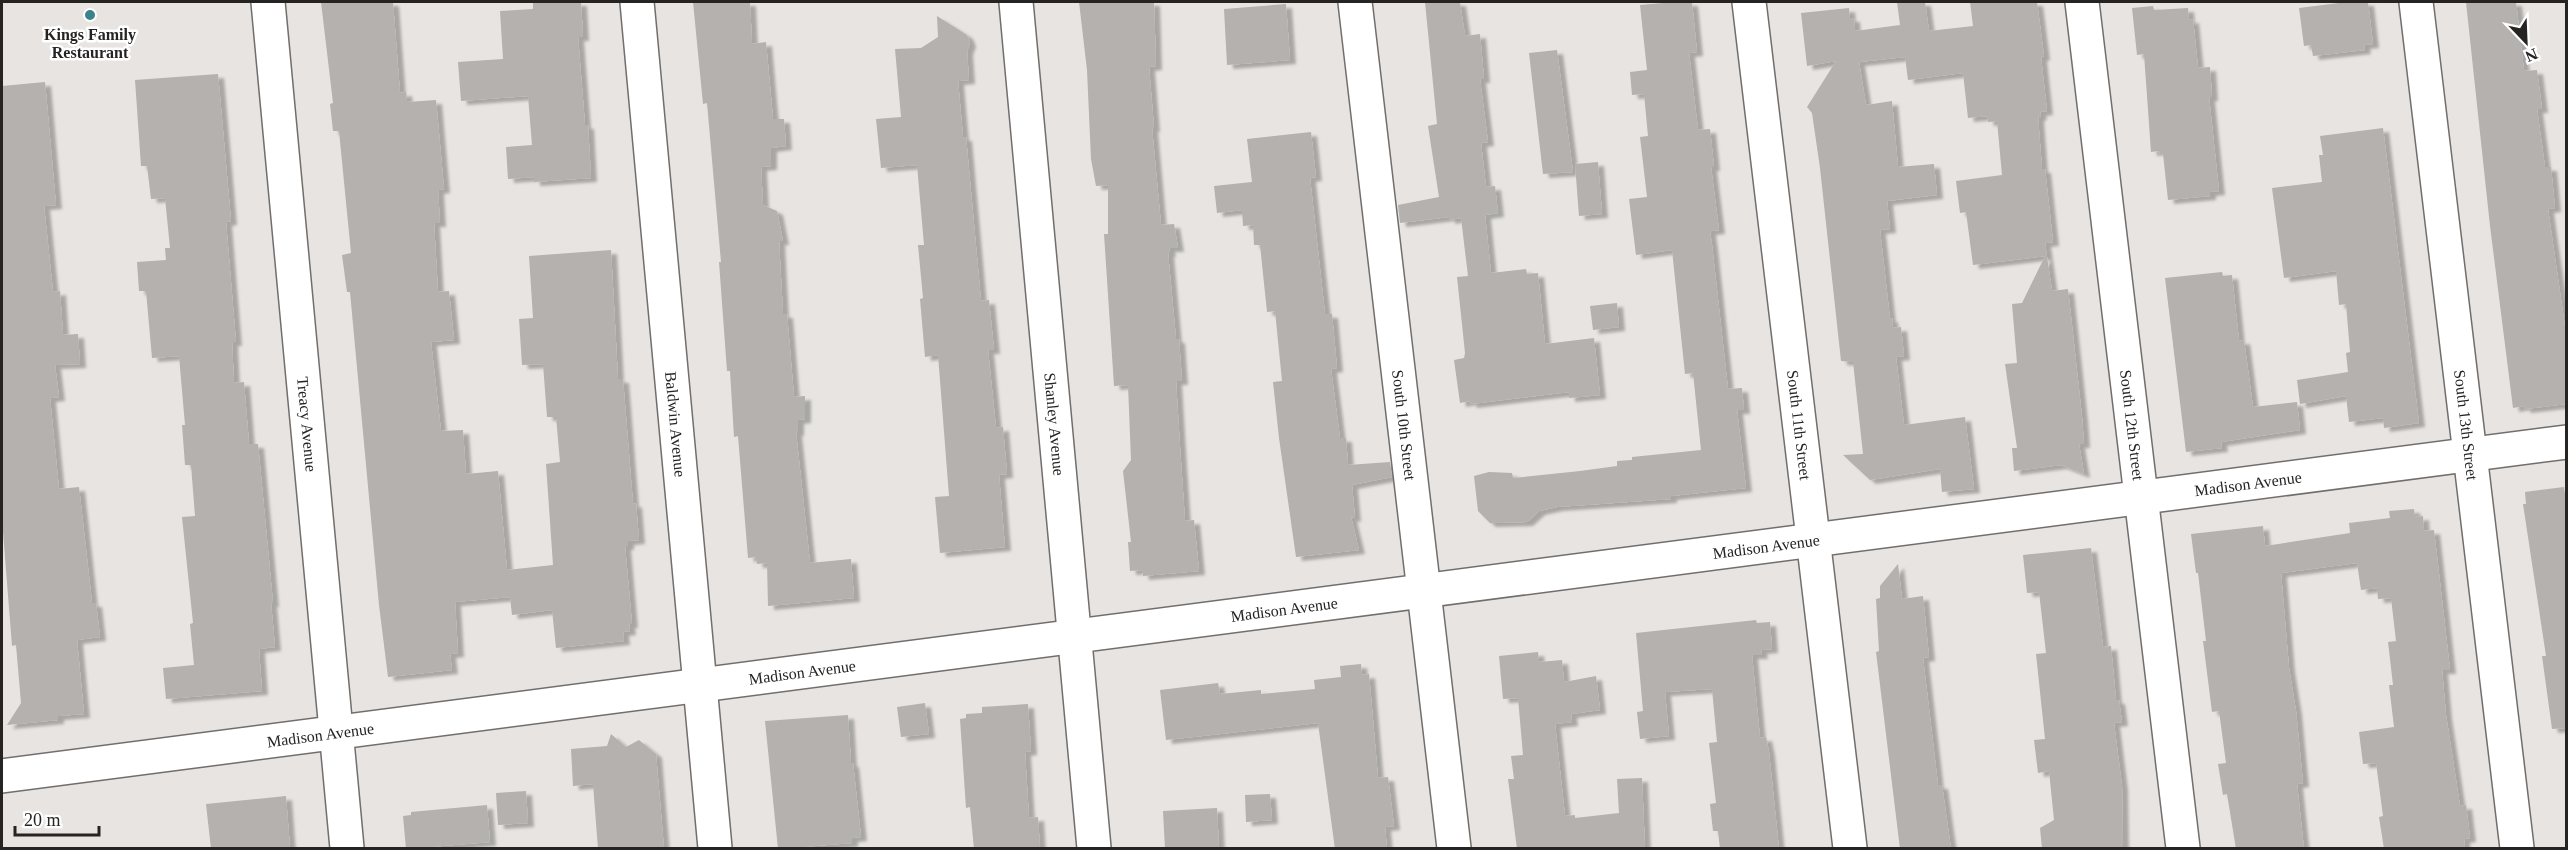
<svg xmlns="http://www.w3.org/2000/svg" width="2568" height="850" font-family="'Times New Roman',serif">
	<style>
		.building { fill: #b4b1ae; filter: url(#shadow) }
		.lines { fill: none; stroke-linecap: round; stroke-linejoin: round }
		.minor-casing { stroke: #716e6c; stroke-width: 36 }
		.minor { stroke: #fff; stroke-width: 33 }
		.poi-dot { fill: #3c828d; stroke: #fff; stroke-width: 2 }
		.labels { text-anchor: middle; dominant-baseline: central; stroke-width: 5; stroke-linejoin: round; paint-order: stroke }
		.poi-label { font-size: 16px; font-weight: bold; fill: #252423; stroke: #fff }
		.street-label { font-size: 16px; fill: #252423; stroke: #fff }
	</style>
	<defs>
		<filter id="shadow"><feDropShadow dx="6" dy="4" stdDeviation="1.5" flood-color="#0004"/></filter>
	</defs>
	<rect width="100%" height="100%" fill="#e7e4e1"/>
	<path class="building" d="M321 2H393L400 93 406 92 407 102 436 100 444 189 438 190 440 223H434L438 292 449 291 454 340 431 342 441 431 463 430 466 474 498 471 507 570 553 565 546 464 560 462 556 417H547L543 364 522 365 519 319 533 318 529 256 611 250 618 379H623L633 504 636 503 639 540 628 541V546H625L632 624H629L630 631 623 632 624 641 556 648 552 610 512 615 510 597 455 602 458 653 450 654 452 670 388 677 379 605 350 292H347L342 255 351 253 339 131H333L330 104 333 103Z
		M533 2H581L583 37H578L585 125H588L591 178 534 182V177L508 179 506 147 532 145 528 96 461 101 458 62 503 59 500 11 533 9Z
		M693 2H750L752 44 766 42 773 119H784L786 146 771 148V166L761 167 763 205 777 211 783 241H779L783 314H787L794 397 805 396V419L798 420V432H796L810 563 851 559 854 598 768 606 767 563 757 564 756 557 748 558 738 436 734 437 730 371H727L719 262H721L707 103 703 104Z
		M1079 2H1154L1156 66 1149 67 1154 128H1152L1161 225 1174 224 1178 248H1169L1170 253H1168L1176 339H1179L1182 381H1176L1180 447 1185 521 1194 520 1199 571 1143 576 1142 570 1130 571 1128 542H1131L1123 471 1131 460 1128 385 1114 386 1104 234H1108V185L1096 186 1091 159 1087 70Z
		M1425 2H1460L1465 36 1480 34 1484 79H1480L1488 142 1481 143 1486 187 1495 186 1498 213 1485 215 1491 273 1526 269 1527 274 1538 273 1545 344 1594 338 1600 395 1569 398V392L1471 404 1470 401 1460 403 1454 360 1464 358 1465 353 1457 277 1468 276 1461 218 1449 220V217L1400 223 1398 205 1439 197 1428 126 1437 124Z
		M1675 2H1692L1697 52 1689 53 1698 130 1710 129 1714 167H1711L1719 230 1710 231 1712 245 1728 389 1742 388 1744 410H1737L1746 488 1671 496V499L1557 507 1539 511 1527 522 1490 523 1478 511 1474 476 1489 472 1512 473 1513 478 1580 471 1617 466V461L1632 460V457L1701 450 1693 373 1685 374 1672 250 1636 255 1629 199 1647 197 1640 137 1648 136 1644 94 1632 95 1630 72 1647 70 1640 5Z
		M1897 2H1925L1929 31 1973 26 1970 2H2037L2044 56 2041 57 2047 111 2040 112 2041 116 2038 117 2042 169H2045L2053 242 2045 243 2052 291 2068 289 2082 417 2084 444H2079L2084 474 2061 465 2014 471 2012 448H2017L2005 364 2017 363 2012 304 2022 303 2045 256 1973 265 1966 212 1960 213 1956 181 2002 175 1997 121 1988 122 1987 116 1968 118 1963 73 1908 80 1905 57 1859 62 1866 105 1892 101 1898 167 1934 164 1937 195 1887 201 1890 229 1880 230 1890 319 1892 318 1893 328 1901 327 1904 356 1896 357 1904 425 1965 417 1974 489 1942 492 1940 469 1870 480 1843 455 1863 454 1853 362 1841 361 1820 168 1812 113 1807 107 1836 61 1807 66 1801 13 1849 8 1850 18H1854L1855 31 1900 25Z
		M2347 2H2368L2373 44 2364 45 2365 50 2313 56 2311 45 2304 46 2299 8Z
		M2466 2H2516L2524 71 2537 70 2542 109H2537L2545 167H2551L2555 208 2548 209 2566 334V404L2525 409 2524 406 2513 408 2490 226Z
		M1286 4 1290 60 1227 65 1224 9Z
		M2153 6 2154 10 2188 8 2189 20 2193 19 2198 68 2210 67 2212 97H2209L2219 191 2210 192V196L2168 200 2163 154H2160L2159 151 2151 152 2144 54 2137 55 2132 8Z
		M937 16 967 35 970 43 967 51 969 80 958 81 963 137H966L981 301 989 300 994 350H988L996 428 1003 427 1007 474 999 475 1005 547 940 553 935 497 949 496 938 355 925 357 920 299 923 298 918 245H924L917 165 881 168 876 119 901 117 895 49 921 48 938 37Z
		M1557 50 1573 172 1543 174 1529 53Z
		M218 74 231 221 226 222 236 342H232L234 383 244 382 249 444H258L273 603H271L275 647 259 649 262 691 166 699 163 668 194 665 190 624 193 623 182 517 195 516 191 465H185L182 425H185L179 356 152 358 146 291H139L137 262 166 260 165 248H170L165 198 151 199 147 166H141L135 80Z
		M45 82 56 205 44 206 53 292 60 291 63 335 78 334 80 364 55 365 59 397 50 398 59 489 79 487 92 603H96L100 637 77 640 84 714 58 716V720L7 725 21 703 16 645 12 646 2 519V86Z
		M2383 128 2419 423 2384 428 2383 418 2349 422 2346 396 2300 404 2297 380 2348 372 2346 353 2350 352 2346 304 2339 305 2336 271 2284 278 2272 188 2322 182 2319 155H2323L2320 136Z
		M1311 132 1316 177 1310 178 1325 314H1332L1337 368 1331 369 1340 438H1346L1348 465 1390 462 1392 477 1352 485 1355 518 1351 517 1359 550 1296 557 1279 438 1273 382 1282 381 1275 311 1267 312 1260 245H1254L1253 225 1243 226 1242 210 1217 213 1214 186 1252 182 1247 139Z
		M1598 162 1602 214 1579 216 1575 164Z
		M2222 272 2223 276 2232 275 2239 341 2244 340 2253 407 2297 402 2300 430 2221 442 2222 448 2186 452 2165 278Z
		M1617 303 1619 327 1593 330 1590 306Z
		M2564 487 2566 503V728L2552 729 2542 656H2546L2523 504H2526L2525 492Z
		M2414 509 2415 517 2423 516 2424 531 2434 530 2450 670H2442L2446 715 2460 806 2466 805 2470 838 2464 839 2465 849H2384L2379 817 2383 816 2376 763 2363 764 2359 732 2394 727 2389 685H2393L2388 642 2396 641 2391 598 2378 599 2377 588 2361 590 2357 563 2281 573 2289 668 2296 711 2303 783 2297 784 2304 849H2236L2227 794 2223 795 2218 764 2226 763 2219 711 2212 712 2203 641H2206L2198 573H2196L2191 534 2263 526 2265 546 2350 533 2349 523 2390 518 2389 511Z
		M2091 548 2103 647 2111 646 2116 700H2119L2122 722 2114 723 2122 786 2123 849H2042L2040 828 2054 820 2049 771 2038 773 2034 740 2045 739 2036 654 2046 653 2039 592 2027 593 2023 555Z
		M1898 564 1902 599 1923 596 1929 657 1923 658 1938 785H1942L1951 849H1900L1876 652 1879 651 1876 599 1880 598V586Z
		M1756 620 1757 623 1770 622 1772 649 1761 650 1762 655H1752L1760 738 1766 737 1769 752 1779 849H1720L1718 831H1713L1710 804 1716 803 1709 743 1717 742 1712 689 1665 692 1669 736 1640 739 1637 712 1643 711 1636 633Z
		M1538 652 1539 662 1562 660 1564 682 1596 676 1600 710 1571 714 1572 722 1555 724 1565 816 1575 815V818L1619 813 1617 779 1642 778 1645 849H1517L1508 779H1514L1511 756 1523 755 1518 698 1503 699 1499 656Z
		M1361 664 1362 675 1369 674 1378 778 1388 777 1394 826 1385 827 1387 849H1335L1318 723 1166 740 1160 690 1218 683 1220 694 1261 690V694L1315 689 1314 680 1341 677 1340 666Z
		M925 703 929 734 901 737 897 707Z
		M1028 704 1031 751 1025 752 1029 818 1038 817 1040 849H974L970 807 966 808 960 719 966 718V714L982 713V707Z
		M848 715 851 763H853L861 837 852 838V843L778 849 765 721Z
		M611 734 626 747 639 740 656 754 664 849H598L593 784 573 786 571 749 607 746Z
		M526 791 528 823 498 825 496 793Z
		M1270 794 1272 820 1246 822 1245 795Z
		M286 796 290 849H211L206 804Z
		M487 805 490 842 406 849 403 816 411 815V812Z
		M1217 808 1219 849H1165L1163 811Z"/>
	<g class="lines">
		<defs>
			<g id="minor">
				<path id="s1" d="M268 2 347 848"/>
				<path id="s2" d="M637 2 715 848"/>
				<path id="s3" d="M1016 2 1094 848"/>
				<path id="s4" d="M1355 2 1454 848"/>
				<path id="s5" d="M1749 2 1850 848"/>
				<path id="s6" d="M2082 2 2183 848"/>
				<path id="s7" d="M2416 2C2451 284 2482 566 2517 848"/>
				<path id="s8" d="M2 776 2566 442"/>
			</g>
		</defs>
		<use href="#minor" class="minor-casing"/>
		<use href="#minor" class="minor"/>
	</g>
	<circle class="poi-dot" cx="90" cy="15" r="6"/>
	<g class="labels">
		<g class="poi-label">
			<text x="90" y="34">Kings Family<tspan x="90" dy="18">Restaurant</tspan></text>
		</g>
		<g class="street-label">
			<text stroke="none"><textPath href="#s1" startOffset="424">Treacy Avenue</textPath></text>
			<text stroke="none"><textPath href="#s2" startOffset="424">Baldwin Avenue</textPath></text>
			<text stroke="none"><textPath href="#s3" startOffset="424">Shanley Avenue</textPath></text>
			<text stroke="none"><textPath href="#s4" startOffset="426">South 10th Street</textPath></text>
			<text stroke="none"><textPath href="#s5" startOffset="426">South 11th Street</textPath></text>
			<text stroke="none"><textPath href="#s6" startOffset="426">South 12th Street</textPath></text>
			<text stroke="none"><textPath href="#s7" startOffset="426">South 13th Street</textPath></text>
			<text stroke="none"><textPath href="#s8" startOffset="2265">Madison Avenue</textPath></text>
			<text stroke="none"><textPath href="#s8" startOffset="1779">Madison Avenue</textPath></text>
			<text stroke="none"><textPath href="#s8" startOffset="1293">Madison Avenue</textPath></text>
			<text stroke="none"><textPath href="#s8" startOffset="807">Madison Avenue</textPath></text>
			<text stroke="none"><textPath href="#s8" startOffset="321">Madison Avenue</textPath></text>
		</g>
	</g>
	<rect width="2568" height="850" fill="none" stroke="#252423" stroke-width="6"/>
	<g transform="translate(2526 42) rotate(157)" stroke="#ffffff" stroke-width="4.5" paint-order="stroke">
	<path d="M0-4.5L10 22L0 15L-10 22Z" fill="#252423"/>
	<text y="-9" font-size="16" font-weight="bold" text-anchor="middle" fill="#252423">N</text>
	</g>
	<path d="M15 826v9h84v-9" fill="none" stroke="#252423" stroke-width="3"/>
	<text x="24" y="826" font-size="18" fill="#252423" stroke="#ffffff" stroke-width="4.5" paint-order="stroke">20 m</text>
</svg>
